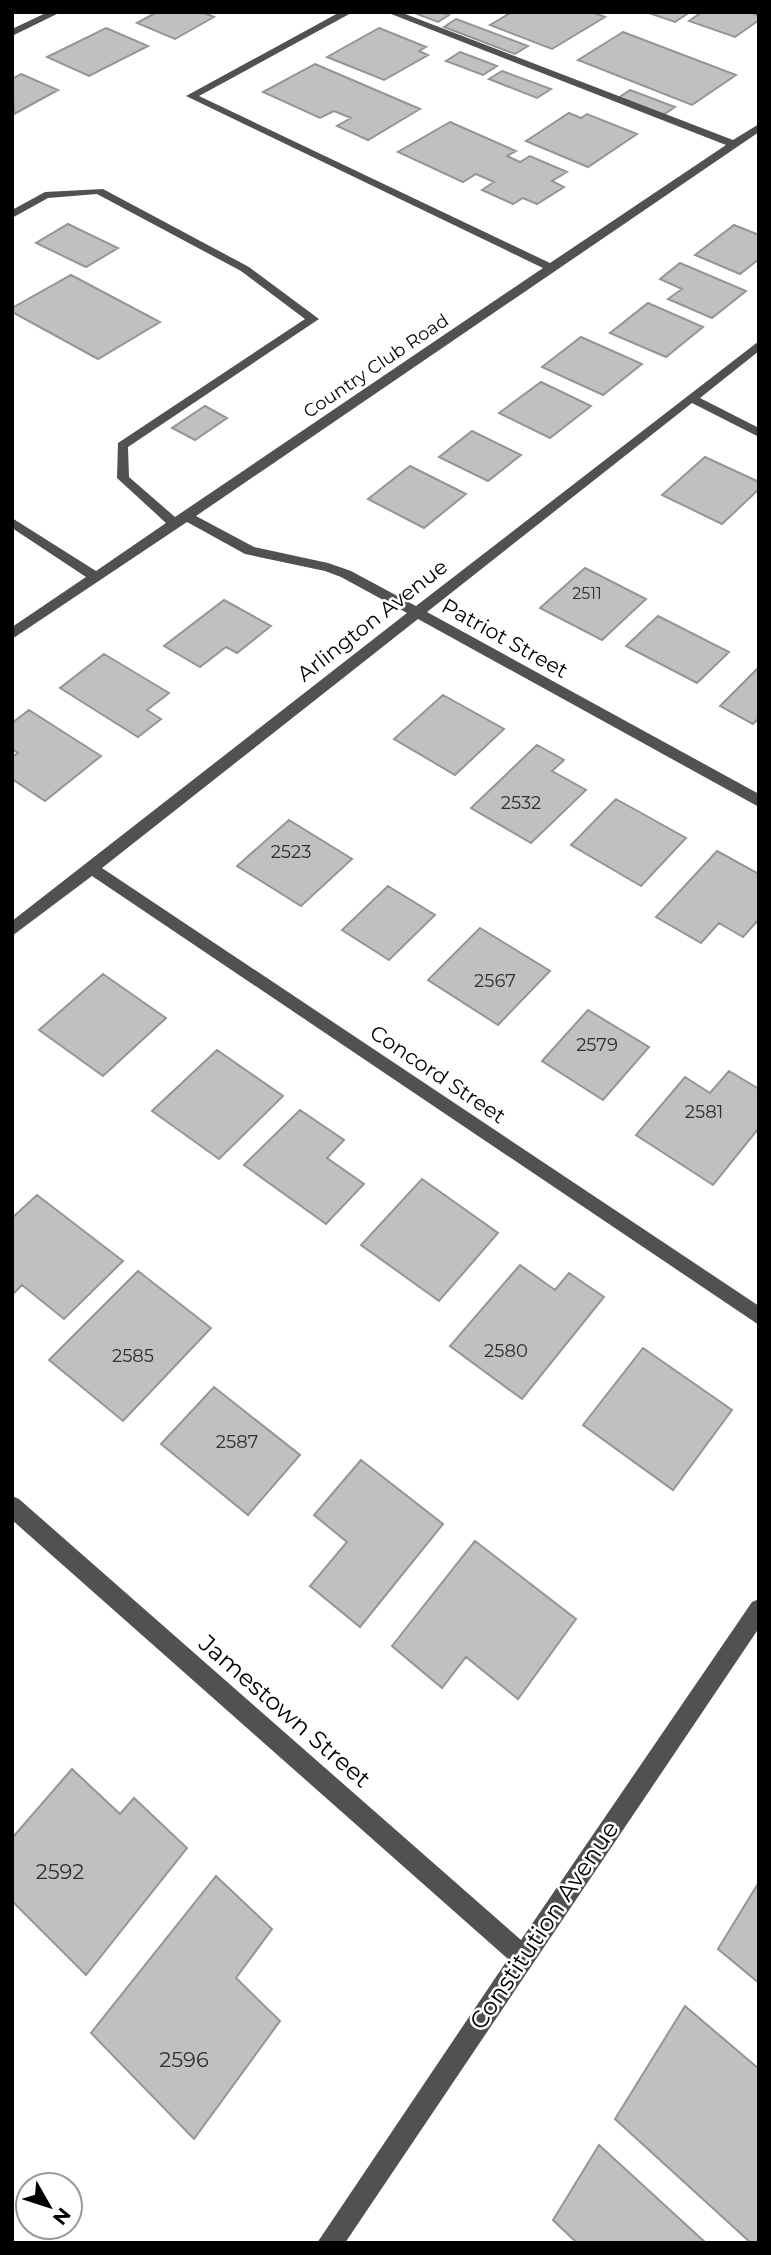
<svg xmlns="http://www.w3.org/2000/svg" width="771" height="2255" font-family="Montserrat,sans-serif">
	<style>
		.building { fill: #c0c0c0; stroke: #959595; stroke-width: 2 }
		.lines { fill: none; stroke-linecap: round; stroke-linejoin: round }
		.minor { fill: #515151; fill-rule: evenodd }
		.labels { text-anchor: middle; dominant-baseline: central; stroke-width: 5; stroke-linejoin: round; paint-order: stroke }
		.far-number-label { font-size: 16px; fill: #303030 }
		.far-street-label { font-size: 18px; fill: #000; stroke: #fff }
		.number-label { font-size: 18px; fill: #303030 }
		.street-label { font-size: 21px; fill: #000; stroke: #fff }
		.near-number-label { font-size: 21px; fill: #303030 }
		.near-street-label { font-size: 24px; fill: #000; stroke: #fff }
	</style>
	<rect width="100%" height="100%" fill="#fff"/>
	<path class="building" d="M157 12H202L214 17 175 39 137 23Z
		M412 12H440L449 15 438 22Z
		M512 12H592L605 17 552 49 490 25Z
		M646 12H690L675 22Z
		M702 12H749L759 16V20L735 37 689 21Z
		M456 19 528 46 515 54 444 27Z
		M106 28 148 46 89 76 47 57Z
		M379 28 426 47 419 51 428 55 384 80 327 57Z
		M623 32 736 75 692 105 578 60Z
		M460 52 497 66 483 75 446 61Z
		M315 64 420 109 368 140 337 126 351 118 334 111 320 118 263 92Z
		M502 71 551 89 537 98 489 79Z
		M21 74 58 90 14 114 12 79Z
		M630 90 675 107 663 115 618 98Z
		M569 113 581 118 587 114 637 134 588 167 526 141Z
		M450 122 516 151 507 156 520 162 530 156 567 172 552 181 564 187 537 204 523 198 513 204 482 190 494 182 476 174 463 182 398 152Z
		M68 224 118 248 86 267 36 243Z
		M734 225 759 235V259L740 274 695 255Z
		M680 263 746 291 712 318 668 299 682 289 660 279Z
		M71 275 160 322 98 359 12 312V308Z
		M648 303 703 327 666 357 610 333Z
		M581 337 642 364 603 395 542 367Z
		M541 382 591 406 550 438 499 413Z
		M205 406 227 418 195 440 172 428Z
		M472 431 521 455 488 481 439 457Z
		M705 457 759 482V489L722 524 662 495Z
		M410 466 466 494 424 528 368 499Z
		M585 568 646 599 602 640 540 608Z
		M224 600 271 626 237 653 226 647 200 667 164 646Z
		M658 616 729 652 697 683 626 646Z
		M104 654 169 693 147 710 161 719 138 737 60 688Z
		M759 667V718L753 724 720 706Z
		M443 695 504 729 455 775 394 739Z
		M29 710 101 756 45 801 12 779V757L18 753 12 749V723Z
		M537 745 564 760 552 771 586 790 531 843 471 808Z
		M616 799 686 838 641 886 571 845Z
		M289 820 352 859 301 906 237 866Z
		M717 851 759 874V919L743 937 719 923 701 943 656 917Z
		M388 886 435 915 389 960 342 930Z
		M480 928 550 971 498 1025 428 980Z
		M103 974 166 1018 103 1076 39 1030Z
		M588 1010 649 1047 603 1100 542 1061Z
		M217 1050 283 1096 219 1159 152 1111Z
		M729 1071 759 1089V1128L713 1185 636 1135 685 1077 710 1093Z
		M300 1110 344 1140 327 1158 364 1184 326 1224 244 1165Z
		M422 1179 498 1233 439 1301 361 1245Z
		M37 1195 123 1261 64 1319 22 1285 12 1295V1218Z
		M520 1265 555 1290 569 1273 604 1297 522 1399 450 1346Z
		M138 1271 211 1328 123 1421 49 1360Z
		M643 1348 732 1410 673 1490 583 1425Z
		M214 1387 300 1455 248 1515 161 1444Z
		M361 1460 443 1524 360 1627 310 1586 347 1542 314 1515Z
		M475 1541 576 1619 518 1699 466 1657 442 1688 392 1646Z
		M72 1769 120 1814 134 1798 187 1848 86 1975 12 1901V1838Z
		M216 1876 272 1929 236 1978 280 2021 194 2139 91 2033Z
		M759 1882V1983L718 1949Z
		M685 2006 759 2069V2243H751L615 2119Z
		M599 2145 706 2243H577L553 2220Z"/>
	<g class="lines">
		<path class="minor" d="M48 12H61L12 36V29Z
			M340 12H353L199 96 550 263 726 145 386 12H400L733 140 759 124V132L196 516 254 547 328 563 351 571 416 606 759 341V351L700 398 759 428V437L692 403 427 612 759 794V807L418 619 102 868 759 1306V1325L92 876 12 936V921L407 613 341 577 325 571 245 554 187 522 12 639V627L86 577 12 528V518L96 571 166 523 117 478 118 443 305 319 241 271 97 194 48 198 12 218V210L45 192 103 189 249 267 319 319 128 447 129 477 175 517 543 268 186 96Z
			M12 1496 19 1499 521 1940 752 1602 759 1599V1628L345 2243H317L508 1959 12 1520Z"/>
	</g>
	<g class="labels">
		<g class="far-number-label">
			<text x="587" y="593">2511</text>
		</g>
		<g class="far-street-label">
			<text transform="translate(376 366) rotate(-34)">Country Club Road</text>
		</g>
		<g class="number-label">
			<text x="521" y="803">2532</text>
			<text x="291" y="852">2523</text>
			<text x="495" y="981">2567</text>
			<text x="597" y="1045">2579</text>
			<text x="704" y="1112">2581</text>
			<text x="506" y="1351">2580</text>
			<text x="133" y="1356">2585</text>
			<text x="237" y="1442">2587</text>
		</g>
		<g class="street-label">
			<text transform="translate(372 620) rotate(-38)">Arlington Avenue</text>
			<text transform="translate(505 638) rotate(29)">Patriot Street</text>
			<text transform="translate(438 1074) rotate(34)">Concord Street</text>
		</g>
		<g class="near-number-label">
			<text x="60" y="1871">2592</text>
			<text x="184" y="2059">2596</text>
		</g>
		<g class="near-street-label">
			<text transform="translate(285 1711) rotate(41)">Jamestown Street</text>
			<text transform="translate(544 1925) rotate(-56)">Constitution Avenue</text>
		</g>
	</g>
	<rect width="771" height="2255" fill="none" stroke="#000000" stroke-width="28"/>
	<g transform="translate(49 2206) rotate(129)"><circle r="33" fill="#ffffff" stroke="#999999" stroke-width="2"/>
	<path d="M0-5L12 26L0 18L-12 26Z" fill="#000000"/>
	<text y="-10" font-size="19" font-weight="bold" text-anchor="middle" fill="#000000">N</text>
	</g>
</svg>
